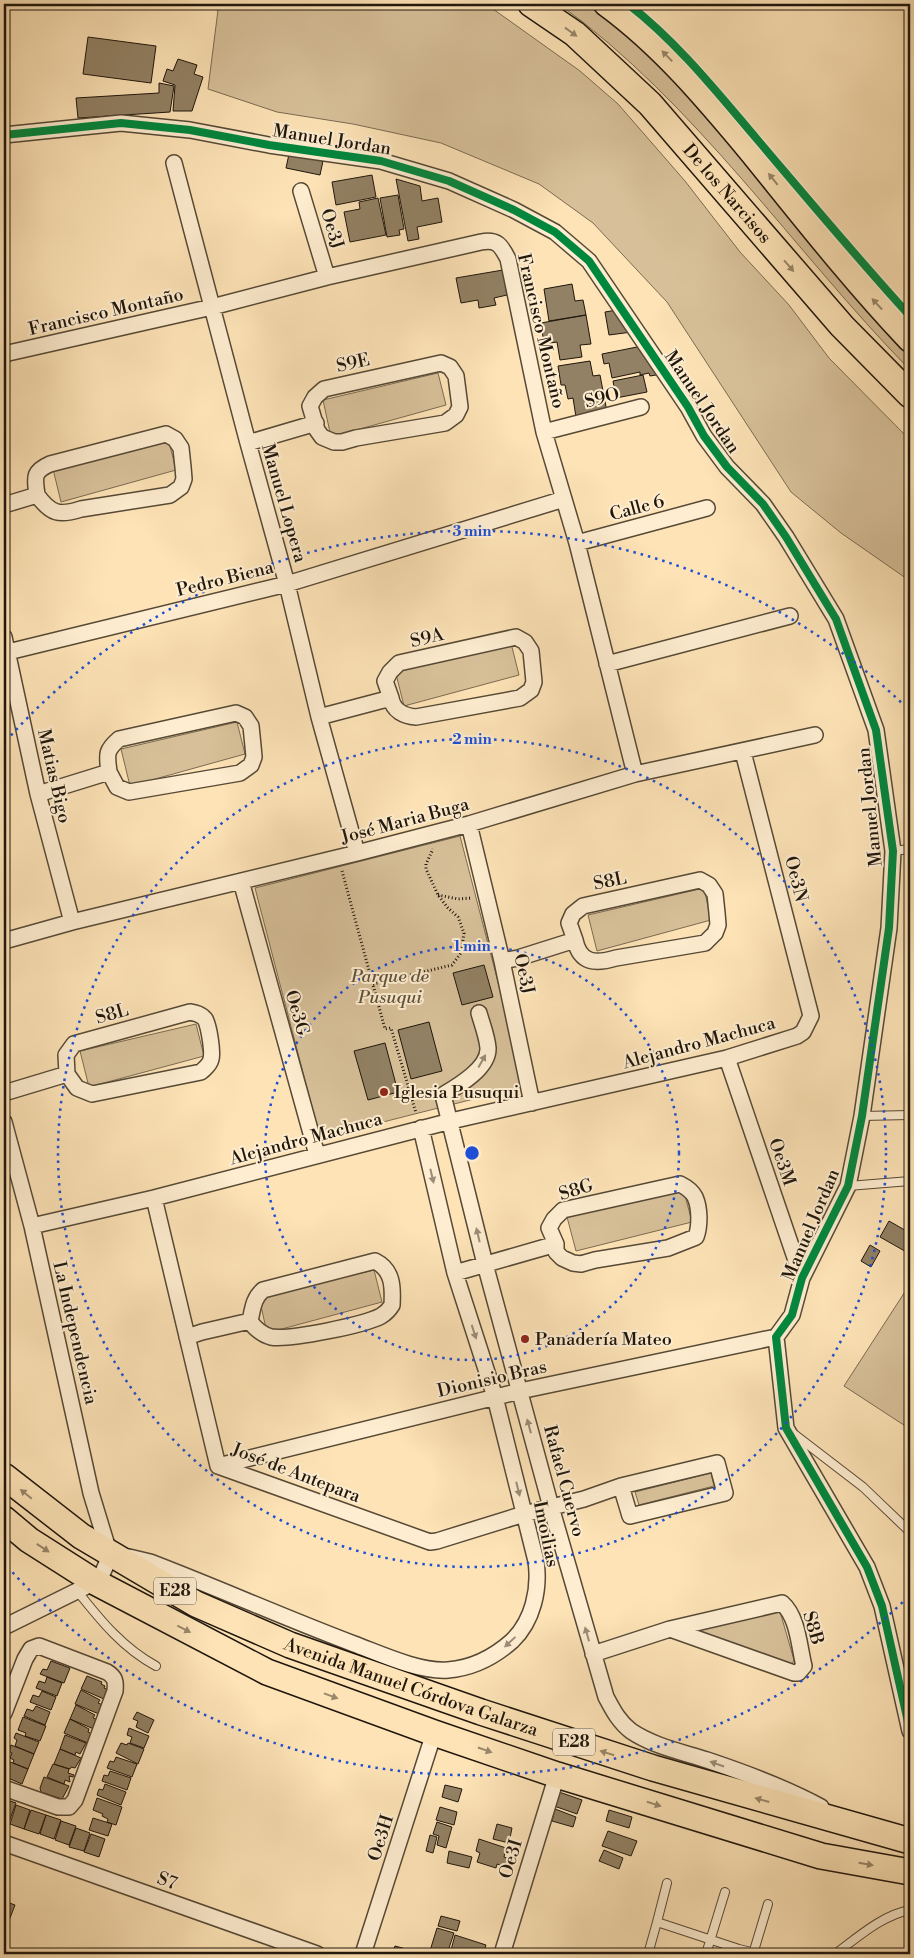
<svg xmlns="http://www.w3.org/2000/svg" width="914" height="1958" font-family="'Libre Bodoni',serif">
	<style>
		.green { fill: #d7c099; stroke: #7b6b52 }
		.building { fill: #928164; stroke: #1f160c }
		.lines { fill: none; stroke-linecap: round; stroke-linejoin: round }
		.lane-casing { stroke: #564936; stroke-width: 10 }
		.street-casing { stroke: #564936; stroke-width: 18 }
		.primary-casing { stroke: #1f160c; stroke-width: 28 }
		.path { stroke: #1f160c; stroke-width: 3; stroke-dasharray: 1 2.5; stroke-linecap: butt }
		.lane { stroke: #feedd0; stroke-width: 8 }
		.street { stroke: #feedd0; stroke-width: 15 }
		.primary { stroke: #fde3b6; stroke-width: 25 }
		.cycleway-casing { stroke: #feedd0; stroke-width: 11 }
		.cycleway { stroke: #00873e; stroke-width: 8 }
		.oneway { fill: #99876a }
		.oneway2 { fill: #9a8c78 }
		.ring { fill: none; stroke: #1d4ed8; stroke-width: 2.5; stroke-dasharray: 2.5 5 }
		.poi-dot { fill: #8f2418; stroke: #feedd0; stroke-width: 2 }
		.labels { text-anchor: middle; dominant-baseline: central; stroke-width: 4; stroke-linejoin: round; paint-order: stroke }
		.shield { fill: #feedd0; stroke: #625647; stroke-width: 1 }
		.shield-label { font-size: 16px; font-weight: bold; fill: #1f160c }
		.street-label { font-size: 18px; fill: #1f160c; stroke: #feedd0 }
		.park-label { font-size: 18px; font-style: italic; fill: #5f523d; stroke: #feedd0 }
		.poi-label { font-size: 18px; fill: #1f160c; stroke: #feedd0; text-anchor: start }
		.centre { fill: #1d4ed8; stroke: #feedd0; stroke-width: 2.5 }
		.ring-label { font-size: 15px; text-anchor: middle; font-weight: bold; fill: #1d4ed8; stroke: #feedd0; stroke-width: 4; stroke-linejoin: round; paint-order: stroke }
	</style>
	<rect width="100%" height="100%" fill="#fde3b6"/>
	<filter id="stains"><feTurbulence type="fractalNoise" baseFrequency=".004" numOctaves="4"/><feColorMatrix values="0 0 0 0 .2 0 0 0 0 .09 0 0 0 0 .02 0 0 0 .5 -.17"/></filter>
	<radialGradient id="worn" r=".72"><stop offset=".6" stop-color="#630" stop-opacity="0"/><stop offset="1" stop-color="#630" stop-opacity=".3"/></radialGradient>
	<path class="green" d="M189 4H486L580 71 618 104 685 181 740 252 789 305 829 358 910 440V581L841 533 791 492 667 302 593 223 539 184 441 143 353 124 277 112 208 89 218 10Z
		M559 4H586L632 40 666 73 910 349V370C792 249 697 104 559 4Z
		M438 373 446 405 331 437 323 400Z
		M168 438 176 470 61 502 52 465Z
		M511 643 519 675 404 706 395 670Z
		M237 722 245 754 130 786 121 749Z
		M460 836 525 1086 320 1138 255 888Z
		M704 888 711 920 597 951 588 915Z
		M196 1024 204 1056 89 1087 80 1051Z
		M683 1188 692 1222 576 1251 567 1217Z
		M374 1270 382 1302 267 1333 259 1297Z
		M910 1284V1429L844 1386Z
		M711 1473 714 1486 639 1505 635 1492Z
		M778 1611 781 1615 794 1660 792 1664H786L700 1633 699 1631 700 1628Z"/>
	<path class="building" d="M88 37 156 46 151 83 83 74Z
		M178 59 197 65 194 74 203 77 192 111H173L175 85 163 81 167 69 173 71Z
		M159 83 174 86 170 112 78 118 76 98 159 93Z
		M289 154 323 161 320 175 286 168Z
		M372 175 376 197 336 205 332 182Z
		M396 179 420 186 422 201 438 198 442 222 417 227 419 239 408 241Z
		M398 195 404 229 399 230 400 235 387 237 380 198Z
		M378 198 386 235 350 242 344 212 360 209 359 202Z
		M503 270 507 295 494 298 496 305 479 308 478 300 461 303 456 278Z
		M572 284 575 301 583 300 586 315 549 321 544 289Z
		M617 310 632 332 609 335 605 312Z
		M586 315 591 344 580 345 582 357 560 360 557 342 544 344 541 323Z
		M642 346 662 374 650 376 649 373 640 375V372L612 378 609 363 604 364 602 354Z
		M590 361 593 376 600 375 607 412 576 417 573 398 568 399 565 385H561L558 366Z
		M643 375 647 392 616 398 613 381Z
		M484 965 493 997 462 1005 453 973Z
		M429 1022 442 1071 411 1079 398 1030Z
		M385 1043 398 1092 368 1100 354 1051Z
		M889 1221 910 1233V1254L880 1237Z
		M870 1245 880 1251 871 1267 861 1261Z
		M51 1661 70 1668 64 1683 40 1674 43 1669 47 1670Z
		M87 1676 102 1682 101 1684 105 1686 104 1688 108 1690 104 1699 81 1689Z
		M47 1677 62 1683 57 1696 36 1688 39 1681 45 1683Z
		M81 1690 100 1700 98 1703 103 1705 99 1714 75 1704Z
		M42 1691 56 1697 51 1710 30 1702 33 1695 39 1697Z
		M76 1705 95 1715 93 1718 98 1720 94 1729 70 1719Z
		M36 1706 50 1712 45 1725 24 1716 27 1709 33 1711Z
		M137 1712 154 1720 148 1733 136 1727 138 1721 133 1719Z
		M23 1717 46 1726 40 1741 25 1736 26 1733 18 1730Z
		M70 1719 89 1729 88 1732 92 1734 88 1743 64 1733Z
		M129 1728 149 1736 144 1748 130 1743 132 1737 127 1735Z
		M16 1733 39 1742 34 1754 15 1746 17 1740 14 1738Z
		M65 1735 86 1743 80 1754 76 1752 75 1755 60 1749Z
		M121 1743 127 1745 128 1743 144 1749 138 1764 116 1753Z
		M11 1745 34 1754 28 1769 13 1763 14 1760 10 1758 12 1753 9 1751Z
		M60 1749 81 1758 75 1768 71 1767 70 1769 54 1764Z
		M116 1757 137 1764 132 1777 107 1768 110 1761 114 1762Z
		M5 1760 28 1769 22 1784 8 1778 9 1776 4 1774 7 1769 4 1767Z
		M53 1764 69 1769 68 1773 74 1775 73 1777 69 1776 70 1782 65 1780 64 1784 47 1777Z
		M110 1771 131 1778 127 1790 102 1781 104 1775 108 1776Z
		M44 1777 69 1786 62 1799 41 1792 40 1788Z
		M105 1784 126 1792 121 1805 97 1795 99 1789 103 1790Z
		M445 1785 462 1789 458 1802 442 1797Z
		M559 1792 582 1800 577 1814 554 1806Z
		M97 1798 122 1807 116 1825 107 1822 108 1819 102 1816 103 1814 93 1810Z
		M4 1799 16 1803 9 1822 4 1820Z
		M16 1805 30 1810 24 1829 10 1824Z
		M440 1807 457 1812 454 1825 436 1820Z
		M555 1809 576 1817 573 1827 552 1821Z
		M31 1810 46 1815 39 1834 24 1829Z
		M609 1810 632 1817 629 1828 606 1821Z
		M46 1815 61 1820 54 1839 40 1834Z
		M93 1818 112 1824 108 1836 89 1830Z
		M61 1821 76 1826 69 1845 55 1840Z
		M437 1822 452 1827 446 1848 437 1845 439 1836 433 1834Z
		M497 1824 512 1828 509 1843 493 1839Z
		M76 1828 90 1833 84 1851 69 1847Z
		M608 1831 637 1841 631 1856 602 1846Z
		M91 1834 105 1839 99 1857 84 1852Z
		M430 1835 437 1837 433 1853 426 1851Z
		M479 1839 506 1848 504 1857 509 1859 506 1867 497 1864 496 1868 477 1862 480 1853 476 1851Z
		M604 1850 623 1858 619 1869 599 1861Z
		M449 1851 472 1857 469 1868 447 1863Z
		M4 1901 15 1905 5 1931H4Z
		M441 1916 460 1921 457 1931 438 1926Z
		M437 1928 454 1933 447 1954H429Z
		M455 1935 486 1945 483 1954H450Z
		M395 1946 424 1954H392Z"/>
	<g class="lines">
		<defs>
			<path id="lane" d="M893 851 910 849
				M862 1116 910 1115
				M848 1186 910 1181
				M794 1434 863 1487 910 1532
				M78 1592C101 1621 123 1648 156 1666
				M657 1922 667 1883
				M648 1954 657 1922 739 1949 759 1954
				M706 1954 725 1892
				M753 1954 768 1904
				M835 1954C857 1938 882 1915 910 1910"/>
			<path id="street" d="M4 135 121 123 190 130 269 145 381 161 449 181 514 210 555 232 589 261 688 407 704 436 727 467 763 504 786 537 836 619 876 730 893 851 889 928 862 1116 848 1186 802 1278 792 1315 776 1337 786 1428 867 1567 882 1606 910 1731
				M174 163 248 443 287 584 319 717 357 853
				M301 191 327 277
				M4 354 212 307 327 277 481 242C497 239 501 245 508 259L544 432 577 543 635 774
				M441 363 450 367 456 376 460 407 456 415 445 423 356 438 342 442H334L322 437 317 430 310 406 315 397 324 389Z
				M544 432 641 407
				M248 443 316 423
				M4 505 37 495C35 478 32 472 50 464L166 434 175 439 181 448 183 467 184 479 181 487 170 495 81 509C59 516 51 514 37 495
				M577 543 707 508
				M4 637 38 794 72 922
				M8 652 287 584 564 499
				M607 664 790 616
				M319 717 391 698 385 681 390 672 399 663 516 637 525 642 531 651 534 682 531 690 520 698 416 717C404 716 393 711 391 698
				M38 794 109 772C107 755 105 751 119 739L236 713 245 717 251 726 253 746 254 757 251 765 240 773 129 792 117 787 109 772
				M469 824 502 961 532 1103
				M241 881 317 1155
				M4 941 72 922 357 853 469 824 635 774 815 735
				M502 961 518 958 575 940 569 923 573 914 583 906 700 880 709 885 715 894 717 913 718 925 715 933 705 943 616 958C596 964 580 964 575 940
				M479 1013C482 1024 487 1036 488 1048 489 1068 458 1086 443 1095L485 1264 551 1507 606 1697C613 1710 619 1722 631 1731 653 1746 682 1752 707 1760 746 1773 784 1787 821 1807
				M727 1058 802 1278
				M4 1093 67 1074 66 1055 74 1044 190 1012C196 1013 201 1014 205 1019 209 1026 213 1052 211 1059 210 1065 205 1068 201 1072L92 1094 77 1088 67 1074
				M4 1122 32 1226 91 1493 109 1552 107 1563 102 1574 95 1582 4 1627
				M154 1198 218 1466
				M32 1226 154 1198 451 1121 727 1058 797 1036 803 1032 811 1016 743 752
				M375 1261C393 1270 393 1287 392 1305 389 1310 386 1313 381 1316 364 1325 291 1340 271 1337 263 1335 254 1328 250 1321 253 1308 253 1299 263 1290Z
				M455 1273 556 1244 549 1228 554 1219 563 1210 680 1184C686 1187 692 1191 695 1197 700 1208 700 1226 696 1237L668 1248 595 1260 581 1264 573 1263 562 1258 556 1252V1244
				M187 1337 202 1332 250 1321
				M218 1466 430 1542 437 1541 524 1514 584 1499 621 1486 717 1463 725 1493 630 1516 621 1486
				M218 1466 520 1391 776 1337
				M129 1557 150 1562C218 1588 285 1618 354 1644 381 1654 419 1672 448 1670 472 1668 494 1657 512 1641 533 1621 540 1589 536 1561L495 1397 455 1273 421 1128
				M593 1654 670 1629 782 1603C798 1617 799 1646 804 1666L798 1673H794L670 1629
				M4 1713 25 1659 31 1649 39 1646 107 1672C115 1677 116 1681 115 1691L75 1800 69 1807H58L4 1788
				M4 1843 317 1954
				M363 1954 434 1733
				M502 1954 557 1775"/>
			<g id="primary">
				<path id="s1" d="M531 4 575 34 650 104 842 326 910 395"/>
				<path d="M607 4C663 45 709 100 753 153 804 216 854 280 910 339"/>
				<path id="s2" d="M4 1476 81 1536 196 1604 290 1645 481 1712 653 1768 910 1841"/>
				<path d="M4 1519 29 1540 95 1582 267 1672 434 1733 557 1775 821 1856 910 1872"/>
			</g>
		</defs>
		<use href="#lane" class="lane-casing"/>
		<use href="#street" class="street-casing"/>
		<use href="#primary" class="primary-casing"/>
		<path class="path" d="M342 871 385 1029 391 1028 416 1113
			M438 895 458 899 471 898
			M373 984 452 965 461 953 464 933 458 917 448 908 438 895 426 869V864L433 849"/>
		<use href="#lane" class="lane"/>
		<use href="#street" class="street"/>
		<use href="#primary" class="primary"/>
		<defs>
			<path id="cycleway" d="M628 4C677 42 716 91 756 138 807 198 857 258 910 316
				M4 135 121 123 190 130 269 145 381 161 449 181 514 210 555 232 589 261 688 407 704 436 727 467 763 504 786 537 836 619 876 730 893 851 889 928 862 1116 848 1186 802 1278 792 1315 776 1337 786 1428 867 1567 882 1606 910 1731"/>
		</defs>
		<use href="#cycleway" class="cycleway-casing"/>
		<use href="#cycleway" class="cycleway"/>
	</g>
	<defs><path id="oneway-solid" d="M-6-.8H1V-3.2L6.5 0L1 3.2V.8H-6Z" transform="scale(1.25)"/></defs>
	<g class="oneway">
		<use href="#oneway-solid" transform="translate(571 32) rotate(36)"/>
		<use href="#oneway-solid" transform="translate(667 56) rotate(-134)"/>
		<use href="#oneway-solid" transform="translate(773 179) rotate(-129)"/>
		<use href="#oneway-solid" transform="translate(789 266) rotate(49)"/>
		<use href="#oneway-solid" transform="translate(877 304) rotate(-133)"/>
		<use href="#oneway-solid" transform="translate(26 1494) rotate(-141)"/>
		<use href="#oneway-solid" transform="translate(43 1548) rotate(33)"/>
		<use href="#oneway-solid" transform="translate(184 1629) rotate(27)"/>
		<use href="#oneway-solid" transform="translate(331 1696) rotate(20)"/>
		<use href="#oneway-solid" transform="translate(485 1750) rotate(19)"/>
		<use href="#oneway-solid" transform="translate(607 1753) rotate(-162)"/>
		<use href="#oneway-solid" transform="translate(762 1800) rotate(-164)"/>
		<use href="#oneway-solid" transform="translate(654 1804) rotate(17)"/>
		<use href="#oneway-solid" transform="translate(866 1864) rotate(10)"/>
	</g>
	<g class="oneway2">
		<use href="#oneway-solid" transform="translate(482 1061) rotate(-61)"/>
		<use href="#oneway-solid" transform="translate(432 1176) rotate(77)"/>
		<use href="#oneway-solid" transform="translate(478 1235) rotate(-103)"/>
		<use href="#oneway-solid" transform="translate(474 1332) rotate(72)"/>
		<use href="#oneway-solid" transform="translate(529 1426) rotate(-105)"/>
		<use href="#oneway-solid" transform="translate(518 1489) rotate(76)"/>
		<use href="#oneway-solid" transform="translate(587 1634) rotate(-106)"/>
		<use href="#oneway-solid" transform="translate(510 1642) rotate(137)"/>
		<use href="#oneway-solid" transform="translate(717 1764) rotate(-161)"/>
	</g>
	<g class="ring">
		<circle cx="472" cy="1153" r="207"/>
		<circle cx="472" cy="1153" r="414"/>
		<path d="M908 1597A622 622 0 0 1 6 1565M6 741A622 622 0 0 1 908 709"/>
	</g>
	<g class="poi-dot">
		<circle cx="384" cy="1092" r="5"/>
		<circle cx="525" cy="1339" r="5"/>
	</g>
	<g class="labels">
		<g class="shield">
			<rect x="154" y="1577.5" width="42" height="27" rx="4"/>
			<rect x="553" y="1728.5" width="42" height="27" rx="4"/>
		</g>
		<g class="shield-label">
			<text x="175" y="1591">E28</text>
			<text x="574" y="1742">E28</text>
		</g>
		<g class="street-label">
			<text transform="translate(332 140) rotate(9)">Manuel Jordan</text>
			<text stroke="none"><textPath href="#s1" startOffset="274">De los Narcisos</textPath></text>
			<text transform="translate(332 229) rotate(73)">Oe3J</text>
			<text transform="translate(106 312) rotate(-13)">Francisco Montaño</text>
			<text transform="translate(541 331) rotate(77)">Francisco Montaño</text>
			<text transform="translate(353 363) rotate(-12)">S9E</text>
			<text transform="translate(602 398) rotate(-14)">S9O</text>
			<text transform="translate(702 402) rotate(56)">Manuel Jordan</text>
			<text transform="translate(284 503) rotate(74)">Manuel Lopera</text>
			<text transform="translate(637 508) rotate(-15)">Calle 6</text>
			<text transform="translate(225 579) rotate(-14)">Pedro Biena</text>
			<text transform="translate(427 638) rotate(-13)">S9A</text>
			<text transform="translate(54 776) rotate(77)">Matias Bigo</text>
			<text transform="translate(870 807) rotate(-96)">Manuel Jordan</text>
			<text transform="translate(405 821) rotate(-15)">José Maria Buga</text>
			<text transform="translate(796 879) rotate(76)">Oe3N</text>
			<text transform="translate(610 881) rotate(-12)">S8L</text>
			<text transform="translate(524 974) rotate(78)">Oe3J</text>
			<text transform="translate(297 1013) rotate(74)">Oe3G</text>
			<text transform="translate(112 1014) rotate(-16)">S8L</text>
			<text transform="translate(699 1043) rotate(-15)">Alejandro Machuca</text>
			<text transform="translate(306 1139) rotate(-15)">Alejandro Machuca</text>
			<text transform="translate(782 1162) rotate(71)">Oe3M</text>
			<text transform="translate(576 1190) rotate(-17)">S8G</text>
			<text transform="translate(811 1225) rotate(-67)">Manuel Jordan</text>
			<text transform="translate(75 1333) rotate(77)">La Independencia</text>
			<text transform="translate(492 1379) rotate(-13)">Dionisio Bras</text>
			<text transform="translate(296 1473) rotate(21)">José de Antepara</text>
			<text transform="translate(564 1481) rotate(75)">Rafael Cuervo</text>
			<text transform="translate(546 1534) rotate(78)">Imoilias</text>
			<text transform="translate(813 1628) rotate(74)">S8B</text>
			<text stroke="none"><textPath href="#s2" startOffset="462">Avenida Manuel Córdova Galarza</textPath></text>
			<text transform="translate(381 1838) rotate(-72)">Oe3H</text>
			<text transform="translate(511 1859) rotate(-73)">Oe3I</text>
			<text transform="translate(167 1881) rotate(20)">S7</text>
		</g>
		<g class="park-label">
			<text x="390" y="976">Parque de<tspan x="390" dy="21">Pusuqui</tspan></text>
		</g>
		<g class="poi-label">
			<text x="394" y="1092">Iglesia Pusuqui</text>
			<text x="535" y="1339">Panadería Mateo</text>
		</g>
	</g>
	<circle cx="472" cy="1153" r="8" class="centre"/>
	<g class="ring-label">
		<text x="472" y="536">3 min</text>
		<text x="472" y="744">2 min</text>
		<text x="472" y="951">1 min</text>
	</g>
	<rect width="914" height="1958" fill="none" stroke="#fde3b6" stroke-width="20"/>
	<rect x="5" y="5" width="904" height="1948" fill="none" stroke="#1f160c" stroke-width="2.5"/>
	<rect x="10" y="10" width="894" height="1938" fill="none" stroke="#1f160c"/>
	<rect width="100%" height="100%" filter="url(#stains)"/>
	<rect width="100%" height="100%" fill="url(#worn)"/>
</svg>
